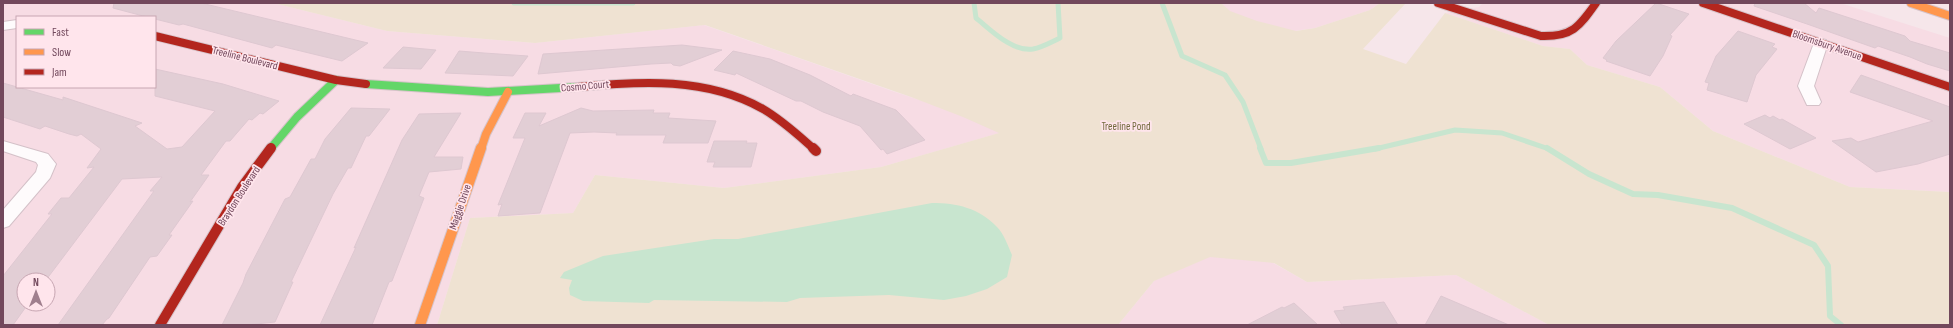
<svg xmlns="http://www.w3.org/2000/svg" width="1953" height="328" font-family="'Sofia Sans Condensed',sans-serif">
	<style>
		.residential { fill: #f7dce4; fill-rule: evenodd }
		.green { fill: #efe2d2 }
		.water { fill: #c8e5cf }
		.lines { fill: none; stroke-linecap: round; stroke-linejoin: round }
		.stream-far1 { stroke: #c8e5cf; stroke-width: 5 }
		.stream { stroke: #c8e5cf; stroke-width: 6 }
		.building { fill: #e2ced5; stroke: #dec8d1 }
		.street-casing { stroke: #d4c1c8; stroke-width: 2 }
		.fast-casing { stroke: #d6c3c9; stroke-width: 10 }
		.slow-far1-casing { stroke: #d6c3c9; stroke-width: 10 }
		.slow-casing { stroke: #d6c3c9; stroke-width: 12 }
		.jam-far1-casing { stroke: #d6c3c9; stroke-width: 10 }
		.jam-casing { stroke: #d6c3c9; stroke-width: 12 }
		.street { fill: #fefbfc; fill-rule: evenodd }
		.fast { stroke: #63d668; stroke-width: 8 }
		.slow-far1 { stroke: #ff974d; stroke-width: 8 }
		.slow { stroke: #ff974d; stroke-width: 10 }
		.jam-far1 { stroke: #b3261e; stroke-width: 8 }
		.jam { stroke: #b3261e; stroke-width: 10 }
		.labels { text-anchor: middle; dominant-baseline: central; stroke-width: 3.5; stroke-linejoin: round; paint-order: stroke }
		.street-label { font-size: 11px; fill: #72485c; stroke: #ffe5ec }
		.park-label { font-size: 11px; fill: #726a3d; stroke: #ffe5ec }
	</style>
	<rect width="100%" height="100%" fill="#f6e6ea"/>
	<path class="residential" d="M3 3H273L387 31 535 43 704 25 892 91 990 123 1003 132 881 167 724 188 595 175 573 213 470 218 437 325H3ZM17 17H155V87H17ZM24 280H48V304H24Z
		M1221 3H1380L1370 10 1315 28 1287 32 1242 23Z
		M1483 3H1840L1950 38V192L1850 187 1713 131 1660 87 1587 65 1570 49 1543 46 1445 13 1479 7Z
		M1186 242 1259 255 1307 282 1456 275 1549 325H1118Z"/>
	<path class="green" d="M273 3H1221L1230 11 1257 21 1296 31 1315 28 1370 10 1380 3H1402L1405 4 1363 49 1406 64 1445 13 1543 46 1570 49 1587 65 1660 87 1713 131 1850 187 1950 192V325H1549L1456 275 1307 282 1274 263 1210 257 1154 281 1118 325H437L470 218 573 213 595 175 724 188 881 167 999 133 963 117 911 97 705 25 535 43 387 31Z"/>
	<path class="water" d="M932 203C957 203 979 208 997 227 1004 234 1008 246 1012 255L1007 277 987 289 966 296 944 300 889 295 800 298 787 302 654 300 649 303 583 301 570 295 569 288 572 280 560 278 564 272 603 256 714 239H738Z"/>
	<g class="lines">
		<path class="stream-far1" d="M514 3H633
			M974 3 976 18C991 30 1012 52 1033 49 1043 47 1051 42 1060 38L1058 3
			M1162 3 1182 56 1225 75 1243 102 1261 149
			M1375 149 1455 130 1502 133 1549 149"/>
		<path class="stream" d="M1260 148 1266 163H1291L1379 148
			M1547 148 1589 174 1633 194 1658 195 1732 208 1814 245 1828 266 1830 316 1841 325"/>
	</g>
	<path class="building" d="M114 3H201L368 43 342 61 276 45 272 48 183 24 179 25 155 19V17H147L113 8Z
		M1656 3 1689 14 1670 35 1672 36 1663 56 1650 76 1606 61 1607 60 1603 58 1616 41Z
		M1755 3H1804L1816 13 1819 8 1905 36 1910 41 1950 53V71L1927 64 1910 57 1878 46 1875 48 1807 24 1754 6Z
		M1738 31 1775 44 1772 47 1777 49 1756 75 1747 102 1707 90 1709 83 1705 82 1716 56Z
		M682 45 722 50 680 66 673 65 671 63 651 64 538 74 543 54Z
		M403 47 436 50 421 69 383 68Z
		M459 51 484 53 528 56 513 76 445 73Z
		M733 51 770 59 810 75 851 96 853 94 896 110 925 140 887 154 883 149 881 150 860 126 823 112 801 101H796L736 73 735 75 714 70Z
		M155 69 223 84 279 101 263 114 260 113 252 120 249 119 230 141H226L201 175H209L190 202 193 201 169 235H172L157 256 150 257 109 318 107 319 102 325H58L154 191H150L162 177 122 179 46 280H24V304H28L13 325H3V276L52 214H48L61 198H69L94 167 87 168 101 149 81 134 77 136 69 134 45 126 40 129 3 117V83L63 100V97L142 123 135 126 167 149 182 147 215 111 155 96Z
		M1861 75 1950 107V154L1918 164 1876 172 1832 141 1851 138 1858 142 1933 121 1850 92Z
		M351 108 390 109 369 136H366L351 168H348L333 194 291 282H293L275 322 247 325H222L243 283 246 274 285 199 290 197 311 159H315L325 139Z
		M581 108 593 111 654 110 653 113H670L668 118 716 121 708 143H663L666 135H616L617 133 594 132 570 133 540 213 498 216 502 204 498 205 525 138H513L525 113H546L539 126Z
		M461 113 434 157H463L461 169 429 172 419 196 424 198 392 281 389 282 372 325H320L356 247 354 248 402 140 419 114Z
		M1765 115 1770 118 1773 116 1780 120 1782 119 1816 138 1790 149 1744 124Z
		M714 141H747L746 143H757L751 167H713L715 162H707Z
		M1441 296 1509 325H1425Z
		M1384 302 1398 325H1342L1334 311 1345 310 1343 307Z
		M1294 303 1318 325H1247L1282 307 1284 308Z"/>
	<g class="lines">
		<defs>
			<path id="street" d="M17 20V28L3 30V22Z
				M1821 39 1826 40 1828 43 1814 86 1821 102 1819 105H1807L1798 86 1814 43 1816 40Z
				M3 141 48 154 56 164 50 178 9 226 3 228V210L36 172 38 165 36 162 3 151Z"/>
			<path id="fast" d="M366 84 488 92 578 87
				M271 148 297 117 336 80"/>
			<path id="slow-far1" d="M1911 3 1950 16
				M481 149 486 134 508 92"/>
			<path id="slow" d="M420 325 481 148"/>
			<path id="jam-far1" d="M1438 3 1541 36C1572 37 1579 27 1596 3
				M1703 3 1950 87
				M155 36 336 80 366 84
				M578 87C640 81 707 77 763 109 782 120 798 135 814 149"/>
			<path id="jam" d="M813 148 816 151
				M160 325 242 187 271 148"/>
		</defs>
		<use href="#street" class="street-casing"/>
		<use href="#fast" class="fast-casing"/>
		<use href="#slow-far1" class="slow-far1-casing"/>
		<use href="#slow" class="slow-casing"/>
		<use href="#jam-far1" class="jam-far1-casing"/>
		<use href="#jam" class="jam-casing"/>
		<use href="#street" class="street"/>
		<use href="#fast" class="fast"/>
		<use href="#slow-far1" class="slow-far1"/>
		<use href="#slow" class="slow"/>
		<use href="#jam-far1" class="jam-far1"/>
		<use href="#jam" class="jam"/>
	</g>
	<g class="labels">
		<g class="street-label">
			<text transform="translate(1827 45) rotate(19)">Bloomsbury Avenue</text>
			<text transform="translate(245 58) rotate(14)">Treeline Boulevard</text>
			<text transform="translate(585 86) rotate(-5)">Cosmo Court</text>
			<text transform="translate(239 196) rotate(-57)">Braydon Boulevard</text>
			<text transform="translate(460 207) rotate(-71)">Maggie Drive</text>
		</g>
		<g class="park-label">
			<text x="1126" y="126">Treeline Pond</text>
		</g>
	</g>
	<rect width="1953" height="328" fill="none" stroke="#72485c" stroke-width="8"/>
	<rect x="16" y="16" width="140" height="72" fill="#ffe5ec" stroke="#c7a6b2"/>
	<rect x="24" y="29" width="20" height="6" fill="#63d668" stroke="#c7a6b2"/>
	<text x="52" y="36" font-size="12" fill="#72485c">Fast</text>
	<rect x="24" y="49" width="20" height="6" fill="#ff974d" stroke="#c7a6b2"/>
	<text x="52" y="56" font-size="12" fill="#72485c">Slow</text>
	<rect x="24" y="69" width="20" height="6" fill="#b3261e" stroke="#c7a6b2"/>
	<text x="52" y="76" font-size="12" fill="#72485c">Jam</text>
	<g transform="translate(36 292)"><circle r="19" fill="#ffe5ec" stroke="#c7a6b2"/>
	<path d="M0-3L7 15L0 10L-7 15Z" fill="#a07f8e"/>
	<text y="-6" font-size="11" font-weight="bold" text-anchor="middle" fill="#72485c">N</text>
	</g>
</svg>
